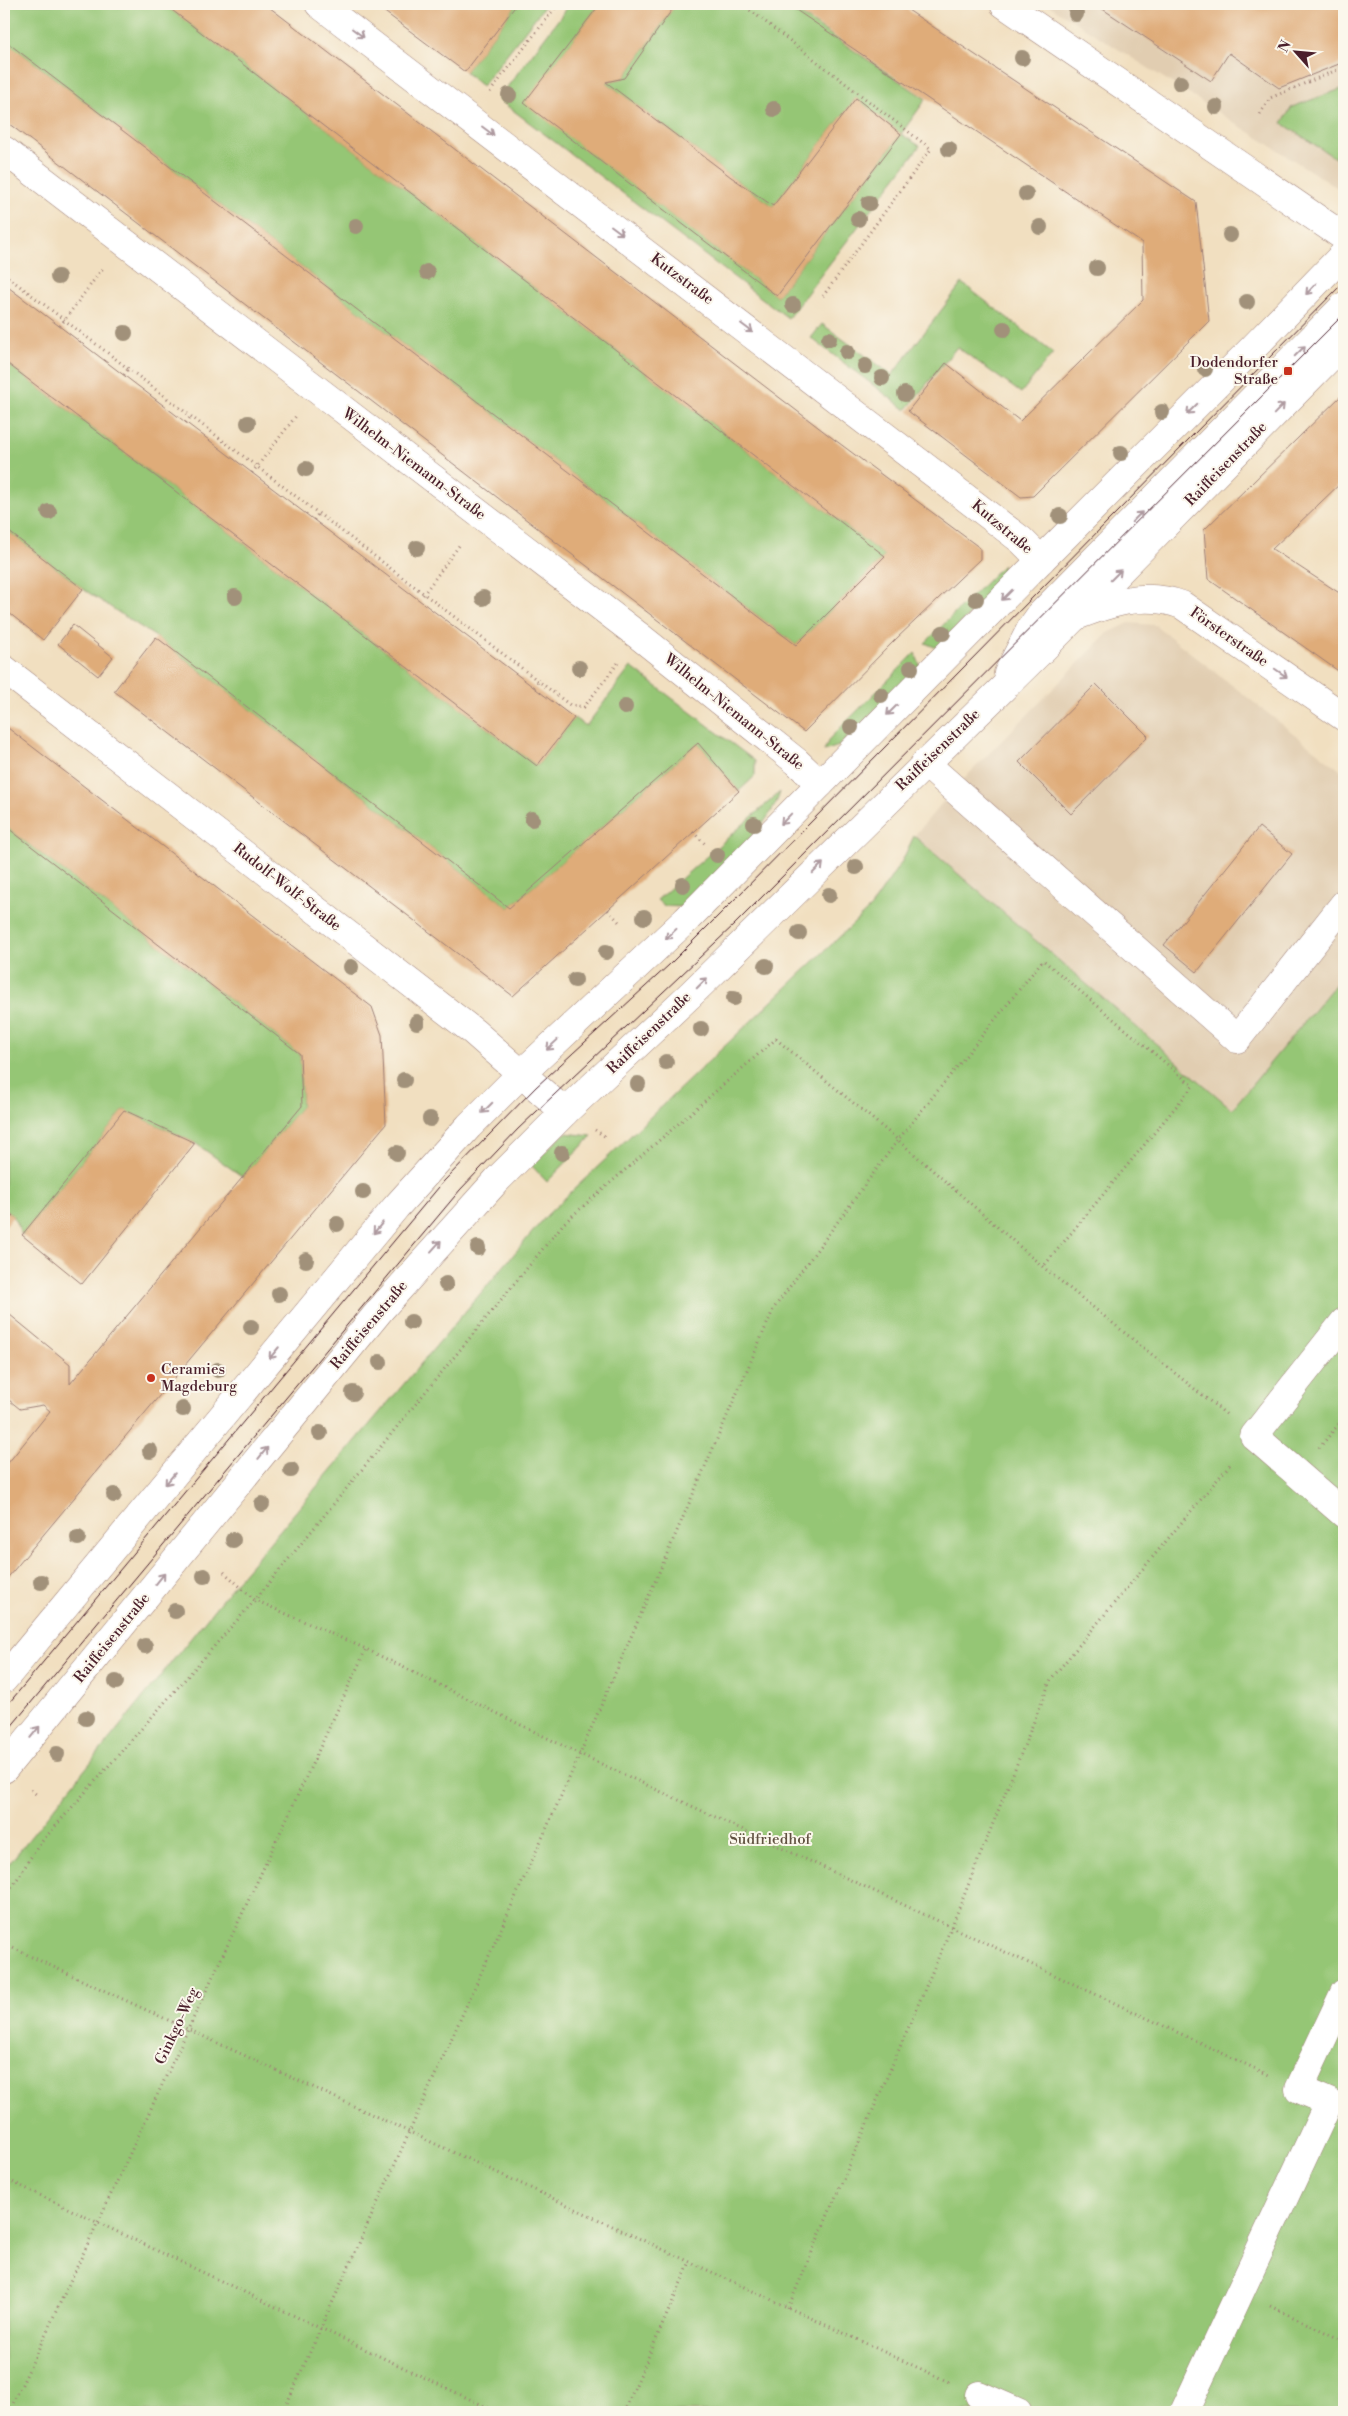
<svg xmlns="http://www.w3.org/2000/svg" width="1348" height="2416" font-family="'Libre Bodoni',serif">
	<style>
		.built { fill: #e1cdb1 }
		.green { fill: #95c675; stroke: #707250 }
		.building { fill: #dfac79 }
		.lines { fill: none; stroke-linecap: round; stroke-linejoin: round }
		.minor-casing { stroke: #9e7f76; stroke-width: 29 }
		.major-casing { stroke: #9e7f76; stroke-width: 29 }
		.path { stroke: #9e7f76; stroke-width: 3; stroke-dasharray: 1 4; stroke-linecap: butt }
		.minor { stroke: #fff; stroke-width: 28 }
		.major { stroke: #fff; stroke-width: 28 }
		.tram { stroke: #4a1f2b; stroke-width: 1 }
		.tree { fill: #a1917a }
		.oneway { stroke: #ae9aa0 }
		.poi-dot { fill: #c8321e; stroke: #fbf7ec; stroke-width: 2 }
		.labels { text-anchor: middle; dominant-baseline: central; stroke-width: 4; stroke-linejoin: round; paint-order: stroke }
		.street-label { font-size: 15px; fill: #4a1f2b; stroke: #fbf7ec }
		.poi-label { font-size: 15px; fill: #4a1f2b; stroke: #fbf7ec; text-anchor: end }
		.park-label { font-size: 15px; fill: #605141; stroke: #fbf7ec }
	</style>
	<rect width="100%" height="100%" fill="#fbf7ec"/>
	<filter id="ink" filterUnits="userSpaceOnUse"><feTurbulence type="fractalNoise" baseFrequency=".02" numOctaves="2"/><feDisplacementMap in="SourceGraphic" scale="10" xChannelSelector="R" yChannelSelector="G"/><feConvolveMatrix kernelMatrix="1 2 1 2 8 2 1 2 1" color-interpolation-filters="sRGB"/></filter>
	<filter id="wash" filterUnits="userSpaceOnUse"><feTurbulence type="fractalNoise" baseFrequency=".0096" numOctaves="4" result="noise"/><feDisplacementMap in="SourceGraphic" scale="20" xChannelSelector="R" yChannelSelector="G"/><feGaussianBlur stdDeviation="1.12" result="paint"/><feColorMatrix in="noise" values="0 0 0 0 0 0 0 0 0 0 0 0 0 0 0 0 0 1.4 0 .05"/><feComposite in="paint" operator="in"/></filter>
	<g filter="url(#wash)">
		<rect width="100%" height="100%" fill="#f1dfc0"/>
		<path class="built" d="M1047 4H1344V192Z
			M1129 623 1155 625 1344 773V974L1232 1109 914 836 954 789 1108 633Z"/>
		<path class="green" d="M11 4H164L885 556 796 645 4 40V10Z
			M517 4H546L482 86 465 72Z
			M570 4H600L525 103 777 296 901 134 856 98 773 206 731 177 606 82 624 78 676 4H785L926 99 901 134 920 146 788 318 498 99Z
			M1344 88V164L1282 123 1292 107Z
			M962 283 1053 353 1021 393 957 347 906 410 811 338 822 324 892 375Z
			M4 361 537 766 574 718 586 726 631 667 755 761V776L739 791 698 743 509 908 156 637 83 589 4 528Z
			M1003 565 1002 577 995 589 937 648 925 643Z
			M915 653 920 665 839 746 824 751 829 739Z
			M780 792C772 826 709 880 683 907L664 906 657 900Z
			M4 825 300 1054 302 1106 243 1177 195 1143 124 1110 22 1235 13 1216 4 1209Z
			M914 836 1232 1109 1344 974V2412H4V1870L236 1582 547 1215 871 907 902 861Z
			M565 1133 592 1136 547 1182 531 1165Z"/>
		<g id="blocks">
			<path class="building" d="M164 4H265L831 437 980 548V559L896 639 804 732 4 120V40L796 645 885 556Z
				M374 4H517L465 72Z
				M600 4H676L624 78 606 82 731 177 773 206 856 98 901 134 777 296 524 103Z
				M787 4H899L1196 202 1209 321 1033 496 1021 497 908 411 946 363 1020 421 1143 300 1142 243Z
				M1095 4H1344V62L1279 88 1229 53 1211 81Z
				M4 284 574 718 537 766 4 361Z
				M1344 393V480L1272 549 1344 596V675L1208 579 1204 530Z
				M4 528 83 589 43 640 4 609Z
				M73 625 113 657 98 676 58 644Z
				M156 637 509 908 698 743 739 791 513 996 114 691Z
				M1096 684 1148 736 1071 814 1019 762Z
				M4 725 372 1007 382 1035 386 1124 4 1582V1468L50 1411 43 1405 20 1409 4 1396V1310L70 1364V1384L302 1106 300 1054 4 825Z
				M1259 827 1292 854 1197 972 1164 945Z
				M124 1110 195 1143 82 1284 22 1235Z
				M4 1209 13 1216 4 1228Z"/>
		</g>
	</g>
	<g filter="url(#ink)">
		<use href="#blocks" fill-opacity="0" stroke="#9e7f76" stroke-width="1"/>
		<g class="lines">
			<defs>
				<path id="minor" d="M319 4 1021 540 1041 560
					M1004 4 1344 237
					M4 150 639 636 797 762 820 784
					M1074 617C1109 603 1144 591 1182 605L1344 717
					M4 669 474 1032 565 1112
					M925 763 1237 1039 1344 904
					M1344 1322 1254 1436 1344 1514
					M979 2395 1018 2412
					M1184 2412 1329 2102 1299 2089 1344 1993"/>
				<path id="major" d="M1008 673 1031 628 1041 614 1344 306
					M4 1679 396 1207 469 1126 521 1074 686 920 1041 560 1251 350 1344 254
					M4 1769 381 1309 497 1180 565 1112 690 995 1045 647 1344 343"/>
			</defs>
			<use href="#minor" class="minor-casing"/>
			<use href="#major" class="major-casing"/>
			<path class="path" d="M742 4 931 149 823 296
				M490 92 558 4
				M1260 114 1270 98 1344 67
				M4 274 570 705 584 707 618 663
				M60 326 103 268
				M124 375 128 369
				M186 423 191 416
				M252 473 296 416
				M314 520 318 514
				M423 595 461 543
				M534 687 538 682
				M693 832 706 845
				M608 910 619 922
				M595 1130 606 1137
				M1319 1448 1344 1418
				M224 1572 255 1600 366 1649 580 1754 1269 2075
				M31 1790 38 1796
				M4 1900 38 1846 255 1600 564 1223 776 1039 898 1140 1043 1267 1227 1415
				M4 1944 949 2382
				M4 2178 497 2412
				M1270 2306 1344 2341
				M788 2308 951 1928 1051 1679 1232 1462
				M9 2412 366 1649
				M283 2412 580 1754 774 1308 898 1140 1043 960 1193 1086 1043 1267
				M624 2412 690 2262"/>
			<use href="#minor" class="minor"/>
			<use href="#major" class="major"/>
			<path class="tram" d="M4 1709 444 1181 536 1087 669 965 732 902 1344 282
				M4 1735 460 1190 518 1129 734 925 1344 314"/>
		</g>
		<g class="tree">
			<circle cx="1076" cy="14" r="8"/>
			<circle cx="1022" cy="58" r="8"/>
			<circle cx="1180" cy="83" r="8"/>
			<circle cx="509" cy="95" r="8"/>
			<circle cx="1216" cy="107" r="8"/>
			<circle cx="774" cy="109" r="8"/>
			<circle cx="949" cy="149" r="8"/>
			<circle cx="1026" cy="194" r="8"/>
			<circle cx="869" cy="203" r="8"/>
			<circle cx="858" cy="219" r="8"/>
			<circle cx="356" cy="226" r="8"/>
			<circle cx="1040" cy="227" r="8"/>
			<circle cx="1230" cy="235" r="8"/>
			<circle cx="1097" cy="268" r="8"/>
			<circle cx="427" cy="272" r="8"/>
			<circle cx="58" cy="277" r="8"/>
			<circle cx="1247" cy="302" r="8"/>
			<circle cx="793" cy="305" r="8"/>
			<circle cx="1004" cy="329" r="8"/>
			<circle cx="125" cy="333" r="8"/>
			<circle cx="829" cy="339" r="8"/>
			<circle cx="847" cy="352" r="8"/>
			<circle cx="865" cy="366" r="8"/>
			<circle cx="1205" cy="369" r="8"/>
			<circle cx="882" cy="378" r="8"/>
			<circle cx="905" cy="394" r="8"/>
			<circle cx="1162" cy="412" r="8"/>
			<circle cx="248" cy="423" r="8"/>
			<circle cx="1121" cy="453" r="8"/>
			<circle cx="306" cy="469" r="8"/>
			<circle cx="49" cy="512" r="8"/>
			<circle cx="1060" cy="516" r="8"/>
			<circle cx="417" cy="548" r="8"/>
			<circle cx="235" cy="597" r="8"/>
			<circle cx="483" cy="598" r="8"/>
			<circle cx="976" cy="599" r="8"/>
			<circle cx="943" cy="633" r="8"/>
			<circle cx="579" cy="668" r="8"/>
			<circle cx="911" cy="668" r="8"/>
			<circle cx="881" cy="695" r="8"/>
			<circle cx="625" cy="707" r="8"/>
			<circle cx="851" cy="727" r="8"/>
			<circle cx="532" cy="819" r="8"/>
			<circle cx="754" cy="824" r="8"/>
			<circle cx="717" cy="855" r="8"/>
			<circle cx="856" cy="867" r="8"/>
			<circle cx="683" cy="885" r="8"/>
			<circle cx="829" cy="895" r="8"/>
			<circle cx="644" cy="917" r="8"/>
			<circle cx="799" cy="933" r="8"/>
			<circle cx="606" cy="952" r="8"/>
			<circle cx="766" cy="966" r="8"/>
			<circle cx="351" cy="967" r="8"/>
			<circle cx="575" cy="980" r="8"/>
			<circle cx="734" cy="998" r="8"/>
			<circle cx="417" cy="1022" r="8"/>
			<circle cx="701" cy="1029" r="8"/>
			<circle cx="666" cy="1062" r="8"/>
			<circle cx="404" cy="1080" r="8"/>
			<circle cx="638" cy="1084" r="8"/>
			<circle cx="430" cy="1119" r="8"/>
			<circle cx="397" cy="1153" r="8"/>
			<circle cx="562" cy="1153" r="8"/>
			<circle cx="363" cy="1192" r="8"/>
			<circle cx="337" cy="1224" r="8"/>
			<circle cx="478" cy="1248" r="8"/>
			<circle cx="306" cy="1260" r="8"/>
			<circle cx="446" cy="1284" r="8"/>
			<circle cx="279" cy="1294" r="8"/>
			<circle cx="411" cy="1322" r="8"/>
			<circle cx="251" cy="1327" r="8"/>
			<circle cx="380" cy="1362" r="8"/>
			<circle cx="218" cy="1370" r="8"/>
			<circle cx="353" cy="1393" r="8"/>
			<circle cx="183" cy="1409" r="8"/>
			<circle cx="320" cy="1433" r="8"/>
			<circle cx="150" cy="1451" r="8"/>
			<circle cx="291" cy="1470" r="8"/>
			<circle cx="114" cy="1495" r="8"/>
			<circle cx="262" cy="1504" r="8"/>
			<circle cx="78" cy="1538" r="8"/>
			<circle cx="233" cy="1540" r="8"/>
			<circle cx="204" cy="1576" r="8"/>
			<circle cx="41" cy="1582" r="8"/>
			<circle cx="175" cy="1611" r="8"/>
			<circle cx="145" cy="1646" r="8"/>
			<circle cx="116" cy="1682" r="8"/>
			<circle cx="86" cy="1718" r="8"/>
			<circle cx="57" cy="1754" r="8"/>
		</g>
		<defs><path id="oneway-shaft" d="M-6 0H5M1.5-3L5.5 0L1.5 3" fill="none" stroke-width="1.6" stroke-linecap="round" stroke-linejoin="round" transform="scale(1.25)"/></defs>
		<g class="oneway">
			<use href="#oneway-shaft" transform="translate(358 33) rotate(37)"/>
			<use href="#oneway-shaft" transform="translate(488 131) rotate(37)"/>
			<use href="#oneway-shaft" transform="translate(617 230) rotate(37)"/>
			<use href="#oneway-shaft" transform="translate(1311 289) rotate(133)"/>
			<use href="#oneway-shaft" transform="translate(747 328) rotate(37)"/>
			<use href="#oneway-shaft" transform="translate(1300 351) rotate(-45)"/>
			<use href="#oneway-shaft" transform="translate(1192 409) rotate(135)"/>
			<use href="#oneway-shaft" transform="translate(1279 409) rotate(-46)"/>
			<use href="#oneway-shaft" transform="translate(1137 517) rotate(-45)"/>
			<use href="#oneway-shaft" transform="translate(1116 575) rotate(-45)"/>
			<use href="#oneway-shaft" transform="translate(1007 595) rotate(135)"/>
			<use href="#oneway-shaft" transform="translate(1281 673) rotate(35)"/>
			<use href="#oneway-shaft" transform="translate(892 710) rotate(135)"/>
			<use href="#oneway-shaft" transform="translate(786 819) rotate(134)"/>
			<use href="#oneway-shaft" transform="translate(818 868) rotate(-45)"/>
			<use href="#oneway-shaft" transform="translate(671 934) rotate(137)"/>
			<use href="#oneway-shaft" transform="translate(702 983) rotate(-45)"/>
			<use href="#oneway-shaft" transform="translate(552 1045) rotate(137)"/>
			<use href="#oneway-shaft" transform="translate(487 1108) rotate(135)"/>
			<use href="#oneway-shaft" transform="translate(378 1228) rotate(130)"/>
			<use href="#oneway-shaft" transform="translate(436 1246) rotate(-48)"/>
			<use href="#oneway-shaft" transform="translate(274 1353) rotate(130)"/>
			<use href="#oneway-shaft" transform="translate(263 1453) rotate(-51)"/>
			<use href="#oneway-shaft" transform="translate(170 1479) rotate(130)"/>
			<use href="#oneway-shaft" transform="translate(160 1579) rotate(-51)"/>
			<use href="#oneway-shaft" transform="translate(35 1732) rotate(-51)"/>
		</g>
	</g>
	<g class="poi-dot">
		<rect x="1283" y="366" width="10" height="10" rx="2.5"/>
		<circle cx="151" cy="1378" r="5"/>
	</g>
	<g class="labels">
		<g class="street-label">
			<text transform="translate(682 279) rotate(37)">Kutzstraße</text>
			<text transform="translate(414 464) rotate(37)">Wilhelm-Niemann-Straße</text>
			<text transform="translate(1226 464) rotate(-46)">Raiffeisenstraße</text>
			<text transform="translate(1002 527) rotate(40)">Kutzstraße</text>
			<text transform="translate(1229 637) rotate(35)">Försterstraße</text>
			<text transform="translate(734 712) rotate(39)">Wilhelm-Niemann-Straße</text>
			<text transform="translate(938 750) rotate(-44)">Raiffeisenstraße</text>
			<text transform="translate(287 887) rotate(38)">Rudolf-Wolf-Straße</text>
			<text transform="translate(649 1033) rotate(-44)">Raiffeisenstraße</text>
			<text transform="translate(369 1325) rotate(-50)">Raiffeisenstraße</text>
			<text transform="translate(112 1638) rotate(-51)">Raiffeisenstraße</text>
			<text transform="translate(177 2026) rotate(-65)">Ginkgo-Weg</text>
		</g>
		<g class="poi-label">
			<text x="1278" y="362">Dodendorfer<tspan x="1278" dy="17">Straße</tspan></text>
			<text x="161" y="1369" text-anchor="start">Ceramies<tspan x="161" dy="17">Magdeburg</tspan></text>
		</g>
		<g class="park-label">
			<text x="770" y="1839">Südfriedhof</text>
		</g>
	</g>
	<rect width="1348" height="2416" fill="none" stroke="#fbf7ec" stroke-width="20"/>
	<g transform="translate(1296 52) rotate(297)" stroke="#fbf7ec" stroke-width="4" paint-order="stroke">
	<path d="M0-4L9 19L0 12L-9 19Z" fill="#4a1f2b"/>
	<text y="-8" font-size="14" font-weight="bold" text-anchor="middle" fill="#4a1f2b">N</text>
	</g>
</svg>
